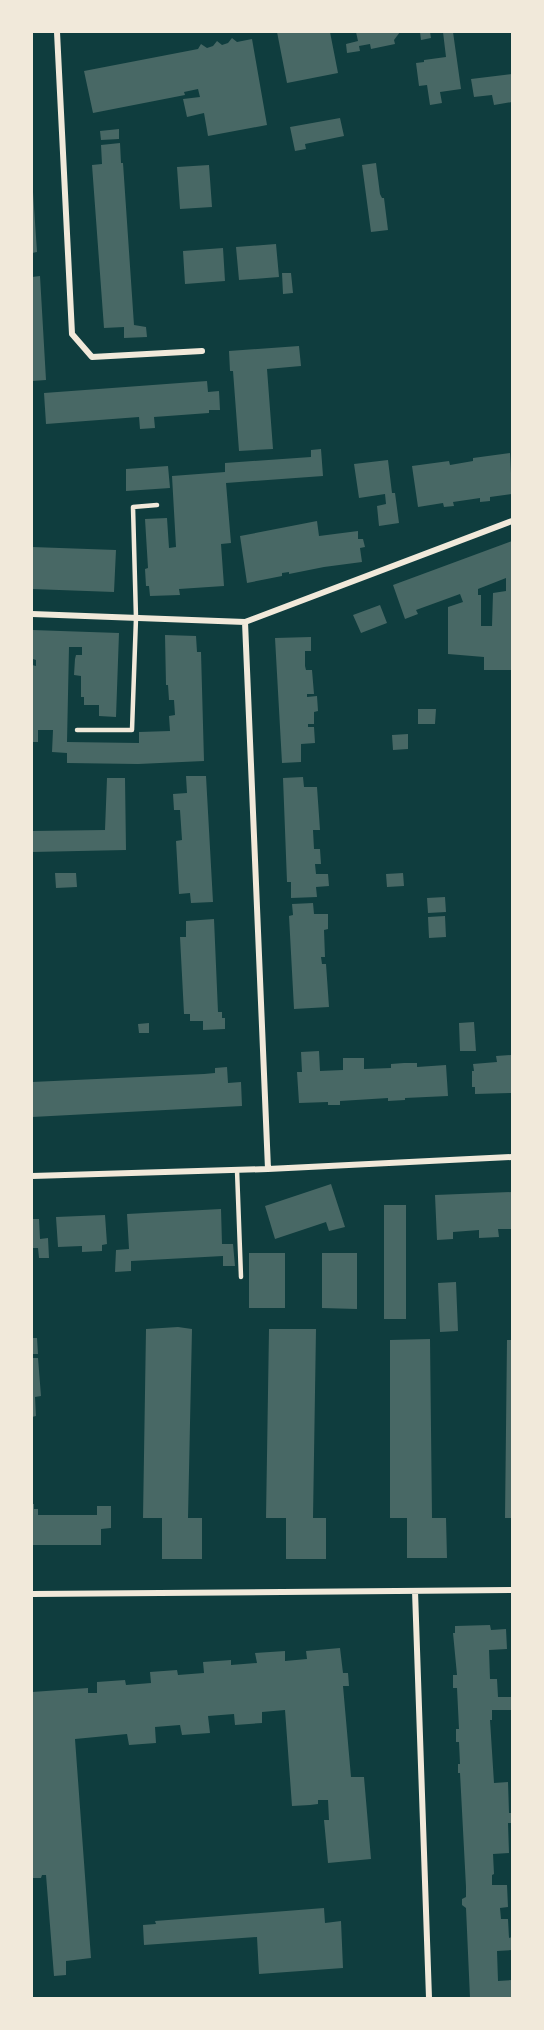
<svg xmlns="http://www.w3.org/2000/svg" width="544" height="2030" font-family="Inter,sans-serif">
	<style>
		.building { fill: #486865; fill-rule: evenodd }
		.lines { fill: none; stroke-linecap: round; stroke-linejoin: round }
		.service { stroke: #f1e9da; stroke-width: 4.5 }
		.minor { stroke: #f1e9da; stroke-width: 6 }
	</style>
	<rect width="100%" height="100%" fill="#0f3d3e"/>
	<path class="building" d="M277 32H330L338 73 287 83Z
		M356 32H400L394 40 395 44 371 49 370 44 359 46 360 51 347 53 346 44 358 41Z
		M420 32H430L431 38 421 40Z
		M443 32H453L461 89 440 92 442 103 430 105 427 85 419 86 416 63 424 62V60L446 57Z
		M232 38 237 42 252 39 267 125 208 136 204 113 187 117 183 99 200 97 198 89 184 92 185 95 93 113 84 71 198 49 201 44 207 48 213 46 217 41 222 45 228 43Z
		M512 74V102L494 105 492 95 474 97 471 79Z
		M340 118 344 136 305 144 306 149 295 151 290 127Z
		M119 129V139L101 140 100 131Z
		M120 143 121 163H123L134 325 146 327 147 337 124 338V327L104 328 92 165 102 164 101 145Z
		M376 163 380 194 382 198H384L388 230 371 232 362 165Z
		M209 165 212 207 180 209 177 167Z
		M32 192H33L37 252 32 253Z
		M276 244 279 277 239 280 236 247Z
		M223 248 225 281 185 284 183 251Z
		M282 273H291L293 293 283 294Z
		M40 276 46 380 32 381V277Z
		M299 346 301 366 267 369 273 449 239 451 233 371H230L229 351Z
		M207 381 208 392 219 391 220 410H209V413L154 417 155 428 140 429 139 417 46 424 44 393Z
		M321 449 323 476 226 483 231 543 221 544 224 586 179 589 180 595 150 596 149 586H146L145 569 148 568 145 519 167 518 169 548 176 547 172 476 225 472V463L311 457V450Z
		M510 453 512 494 490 497V501L480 502V498L453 502 454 506 444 507 443 503 418 507 412 466 449 461 450 465 473 461V458Z
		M388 460 392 493H395L399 523 379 526 377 506 386 504 385 494 359 498 354 464Z
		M168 466 170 488 126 491V469Z
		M317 521 319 536 358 531V539H363L365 547 360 548 362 562 324 567 289 574V572L282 573V576L247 583 240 536Z
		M512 541V670H484V657L448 654V607L463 602 460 594 416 610 418 614 405 619 393 585ZM506 578V591L493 593 492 626H481V595H478V589Z
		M32 547 116 550 114 592 32 589Z
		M380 605 387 623 361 633 353 615Z
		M32 630 119 633 116 717 99 716V705H84V697H81V676L74 675 75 659 76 655H82V647H69L67 742 139 743V732L170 731 169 716 175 715 174 700H169L168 685H166L165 635 196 636 197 652H201L204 761 138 764 67 763V753L52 752 53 730H38V742H32V665L36 666V660L33 659V656H32Z
		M311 637V651H305V666L306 670H312L314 694H307V697L317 696 318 711 314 712V724H308V727H314L315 743 301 744V762L282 763 275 638Z
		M418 709H436L435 724H418Z
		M408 734V749L393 750 392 735Z
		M186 776H206L213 902 191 903 190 893 179 894 176 841 182 840 180 810H174L173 794 187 793Z
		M303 777 304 787H317L320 830H313L314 849H320L321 864H315L316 874H328L329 886 316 887 317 897 291 898V882H287L283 778Z
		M107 778H125L126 850 32 852V831L105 830Z
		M55 873H76L77 887 56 888Z
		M403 873 404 886 387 887 386 874Z
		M445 897 446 912 428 913 427 898Z
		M313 903 314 914H328V929L324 930 325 957H321L322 964H326L329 1007 294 1009 289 916 293 915 292 904Z
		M445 916 446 937 429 938 428 917Z
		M214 919 218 1012H222V1018H225V1029L203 1030V1021H190V1014H184L180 937H186V921Z
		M474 1022 476 1051H460L459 1023Z
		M149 1023V1033H139L138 1024Z
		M319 1051 320 1071 343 1070V1058H364V1069L391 1068V1064L404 1063H417V1067L446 1065 448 1096 405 1098V1100L388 1101V1098L340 1101V1105H328V1102L299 1103 297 1072H302L301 1052Z
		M511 1055 512 1093 475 1094V1087H472V1071H474L473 1064 497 1062 496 1056Z
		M227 1067 228 1083 241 1082 242 1106 32 1117V1082L204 1074 215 1073V1068Z
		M331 1184 345 1227 329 1231 326 1222 275 1239 265 1206Z
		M512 1192V1229H498L499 1237 479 1238V1230L453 1232V1239L437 1240 435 1195Z
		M384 1205H406V1319H384Z
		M221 1209 222 1244H233L235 1266H223V1256L131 1261V1271L115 1272 116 1250 129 1249 127 1214Z
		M105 1215 107 1244 102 1245V1251L82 1252V1246L58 1247 56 1217Z
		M32 1219H39L40 1239 48 1238 49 1258H39L38 1248H32Z
		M249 1253H285V1308H249Z
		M322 1253H357V1309L322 1308Z
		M456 1282 458 1331 440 1332 438 1283Z
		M178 1327 192 1329 188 1518H202V1559H162V1518H143L146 1329Z
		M269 1329H316L313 1518H326V1559H286V1518H266Z
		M32 1338H37L38 1354H32Z
		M430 1339 432 1518H446L447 1558H407V1518H390V1340Z
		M507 1340H512V1518H505Z
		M32 1358H38L41 1396 35 1397 36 1416 32 1417Z
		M32 1504H34V1509H38V1515H97V1506H111V1528L101 1529V1545H32Z
		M490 1625 491 1630 506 1629 507 1649 489 1650 490 1679H497L498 1697H512V1710H492V1720H490L494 1783 508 1782 509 1813H512V1823H508L509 1853 493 1854 494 1874 492 1875V1885H507L508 1907 500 1908 501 1919H508L509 1938 512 1937V1950L497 1951 498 1981 512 1980V1998H470L466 1908 462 1905V1899L466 1897V1887L460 1773H458V1764H460L459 1742H456V1729H459L457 1688H453V1675H457L453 1633H455V1626Z
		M340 1648 343 1673H348L349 1686H343L351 1777H364L371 1859 328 1863 324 1820H329L328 1800H318V1804L310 1805 292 1806 285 1710 262 1712V1723L235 1725 234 1714 208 1716 210 1733 182 1735 180 1725 155 1727 156 1743 129 1745 127 1734 75 1739 91 1958 66 1961V1975L54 1976 46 1875H42L41 1878H32V1692L88 1688V1693H97V1682L125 1680 126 1685 151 1683 150 1672 177 1670 178 1675 204 1673 203 1662 231 1660V1665L257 1663 255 1653 285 1651V1661L307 1659 306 1651Z
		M324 1908 325 1923 341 1921 343 1968 259 1974 257 1937 144 1945 143 1925 156 1924 155 1921Z"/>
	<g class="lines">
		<path class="service" d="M77 730H132L136 618 133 507 157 505
			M237 1170 241 1277"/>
		<path class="minor" d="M57 32 72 334 92 357 202 351
			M32 614 245 622 512 521
			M245 622 268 1169
			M32 1176 268 1169 512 1157
			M415 1591 429 1998
			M32 1594 512 1590"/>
	</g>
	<rect width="544" height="2030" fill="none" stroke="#f1e9da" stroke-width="66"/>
</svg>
